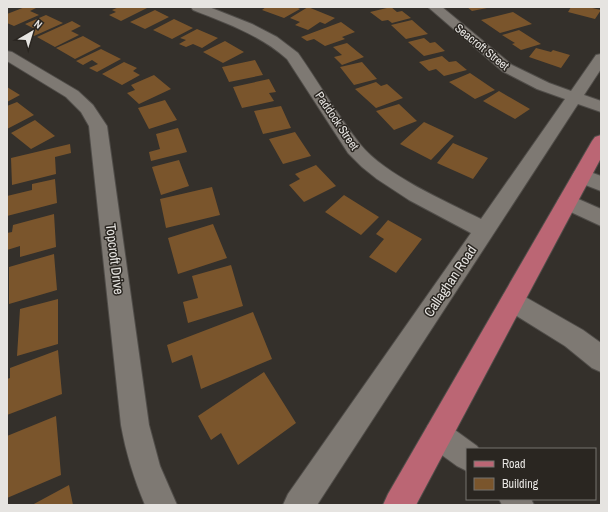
<svg xmlns="http://www.w3.org/2000/svg" width="608" height="512" font-family="'Archivo Narrow',sans-serif">
	<style>
		.building { fill: #7a552c }
		.lines { fill: none; stroke-linecap: round; stroke-linejoin: round }
		.minor-casing { stroke: #504d49; stroke-width: 2 }
		.major-casing { stroke: #504d49; stroke-width: 2 }
		.minor { fill: #7e7973; fill-rule: evenodd }
		.major { fill: #bb6674; fill-rule: evenodd }
		.labels { text-anchor: middle; dominant-baseline: central; stroke-width: 3; stroke-linejoin: round; paint-order: stroke }
		.far-street-label { font-size: 12px; fill: #e6e4e1; stroke: #2a2621 }
		.street-label { font-size: 14px; fill: #e6e4e1; stroke: #2a2621 }
	</style>
	<rect width="100%" height="100%" fill="#34302b"/>
	<path class="building" d="M25 7H38L30 11 39 15 14 26 7 23V14Z
		M119 7H149L121 21 109 15 116 12 112 10Z
		M266 7H296L300 9 284 18 262 10Z
		M308 7 335 18 325 24 320 22 308 30 295 25 300 22 290 18Z
		M391 7 397 12 402 11 411 18 392 23 388 20 382 21 370 12Z
		M467 7H487V8L472 11Z
		M571 7H588L601 10 595 19 568 12Z
		M155 10 169 17 145 29 130 22Z
		M513 12 532 24 500 33 481 20Z
		M46 15 63 23 34 36 28 33 35 29 25 24Z
		M174 19 193 28 172 39 153 30Z
		M412 20 428 34 406 39 391 25Z
		M72 21 81 26 71 31 79 35 55 47 37 37Z
		M341 22 355 32 342 37 345 39 325 46 314 39 307 41 301 37Z
		M197 29 218 38 202 48 193 44 186 47 179 44 186 40 180 38Z
		M519 30 541 44 521 50 512 44 515 43 502 35Z
		M83 36 101 46 75 59 56 48Z
		M424 38 430 43 435 42 445 51 424 56 408 42Z
		M225 41 244 52 223 63 203 52Z
		M347 43 364 57 342 65 334 57 342 55 333 47Z
		M536 48 551 52 553 50 570 55 561 68 529 57Z
		M101 49 121 59 97 72 89 68 98 64 92 60 83 65 76 61Z
		M442 56 449 62 456 61 467 70 444 76 436 69 429 71 419 62Z
		M255 60 263 75 229 82 222 67Z
		M124 62 137 68 133 71 140 75 122 85 102 74Z
		M362 62 377 79 354 85 340 67Z
		M470 73 495 90 475 99 449 82Z
		M154 75 171 89 139 104 127 93 135 90 131 85Z
		M269 79 276 92 269 93 274 101 242 108 233 87Z
		M376 82 381 86 387 84 403 98 376 108 355 89Z
		M7 87 20 95 7 102Z
		M499 91 530 109 515 119 483 101Z
		M165 100 177 120 149 129 138 108Z
		M17 102 34 115 7 129V106Z
		M399 104 417 121 394 130 376 111Z
		M281 106 291 128 263 134 254 111Z
		M35 120 55 136 31 149 11 133Z
		M424 122 454 136 431 160 400 144Z
		M178 128 187 152 151 161 149 152 160 149 156 134Z
		M295 132 311 156 283 164 269 139Z
		M453 143 488 158 473 179 437 163Z
		M70 144 71 153 55 157 56 174 12 185 11 158Z
		M179 160 189 186 161 195 152 167Z
		M316 165 336 186 304 202 289 185 300 179 295 174Z
		M55 179 57 203 7 216V196L32 190V184Z
		M212 187 220 215 166 228 160 199Z
		M344 195 379 217 361 235 325 212Z
		M54 214 56 247 20 257V246L7 250V233L12 232 13 225Z
		M388 220 422 239 396 273 369 257 384 239 376 234Z
		M213 224 227 258 178 274 168 238Z
		M54 254 57 290 9 304V267Z
		M231 265 243 306 188 323 183 302 198 298 192 276Z
		M58 299V344L17 356 20 309Z
		M253 312 272 359 201 389 192 355 172 363 167 345Z
		M58 350 62 394 7 415V379L10 378V368Z
		M264 372 296 423 238 465 221 433 211 440 198 416Z
		M56 416 61 475 7 498V436Z
		M69 485 73 505H32Z"/>
	<g class="lines">
		<defs>
			<path id="minor" d="M191 7H209L252 24 277 37 298 53C319 83 337 115 360 144 385 175 445 201 481 219L565 99 537 89 502 71 428 7H442L512 65 549 83 571 91 596 55 601 54V69L584 95 601 101V112L578 104 317 505H283L288 494 471 233 409 200 377 179 362 167 348 153 287 59C260 35 226 23 193 10Z
				M7 51 12 52 78 91 93 105 107 126 149 425 160 466 177 505H145C134 479 126 453 121 425L89 126 81 112 66 97 7 61Z
				M582 169 601 176V191L575 181 572 176 575 171Z
				M567 194 601 209V226L560 207 557 202 560 197Z
				M512 290 520 294 583 330 601 343V372L592 368 565 346 504 308 500 301 504 294Z
				M438 421 448 425 477 446 479 449H467V471L457 466 428 445 424 435 428 425Z
				M499 499H531L534 505H502Z"/>
			<path id="major" d="M601 135V158L416 505H383L388 494 592 141 595 137Z"/>
		</defs>
		<use href="#minor" class="minor-casing"/>
		<use href="#major" class="major-casing"/>
		<use href="#minor" class="minor"/>
		<use href="#major" class="major"/>
	</g>
	<g class="labels">
		<g class="far-street-label">
			<text transform="translate(482 47) rotate(39)">Seacroft Street</text>
			<text transform="translate(337 121) rotate(56)">Paddock Street</text>
		</g>
		<g class="street-label">
			<text transform="translate(115 259) rotate(83)">Topcroft Drive</text>
			<text transform="translate(450 281) rotate(-56)">Callaghan Road</text>
		</g>
	</g>
	<rect width="608" height="512" fill="none" stroke="#e6e4e1" stroke-width="16"/>
	<rect x="466" y="448" width="130" height="52" fill="#2a2621" stroke="#75726e"/>
	<rect x="474" y="461" width="20" height="6" fill="#bb6674" stroke="#75726e"/>
	<text x="502" y="468" font-size="12" fill="#e6e4e1">Road</text>
	<rect x="474" y="478" width="20" height="12" fill="#7a552c" stroke="#75726e"/>
	<text x="502" y="488" font-size="12" fill="#e6e4e1">Building</text>
	<g transform="translate(32 32) rotate(38)" stroke="#2a2621" stroke-width="3" paint-order="stroke">
	<path d="M0-3L7 15L0 10L-7 15Z" fill="#e6e4e1"/>
	<text y="-6" font-size="11" font-weight="bold" text-anchor="middle" fill="#e6e4e1">N</text>
	</g>
</svg>
